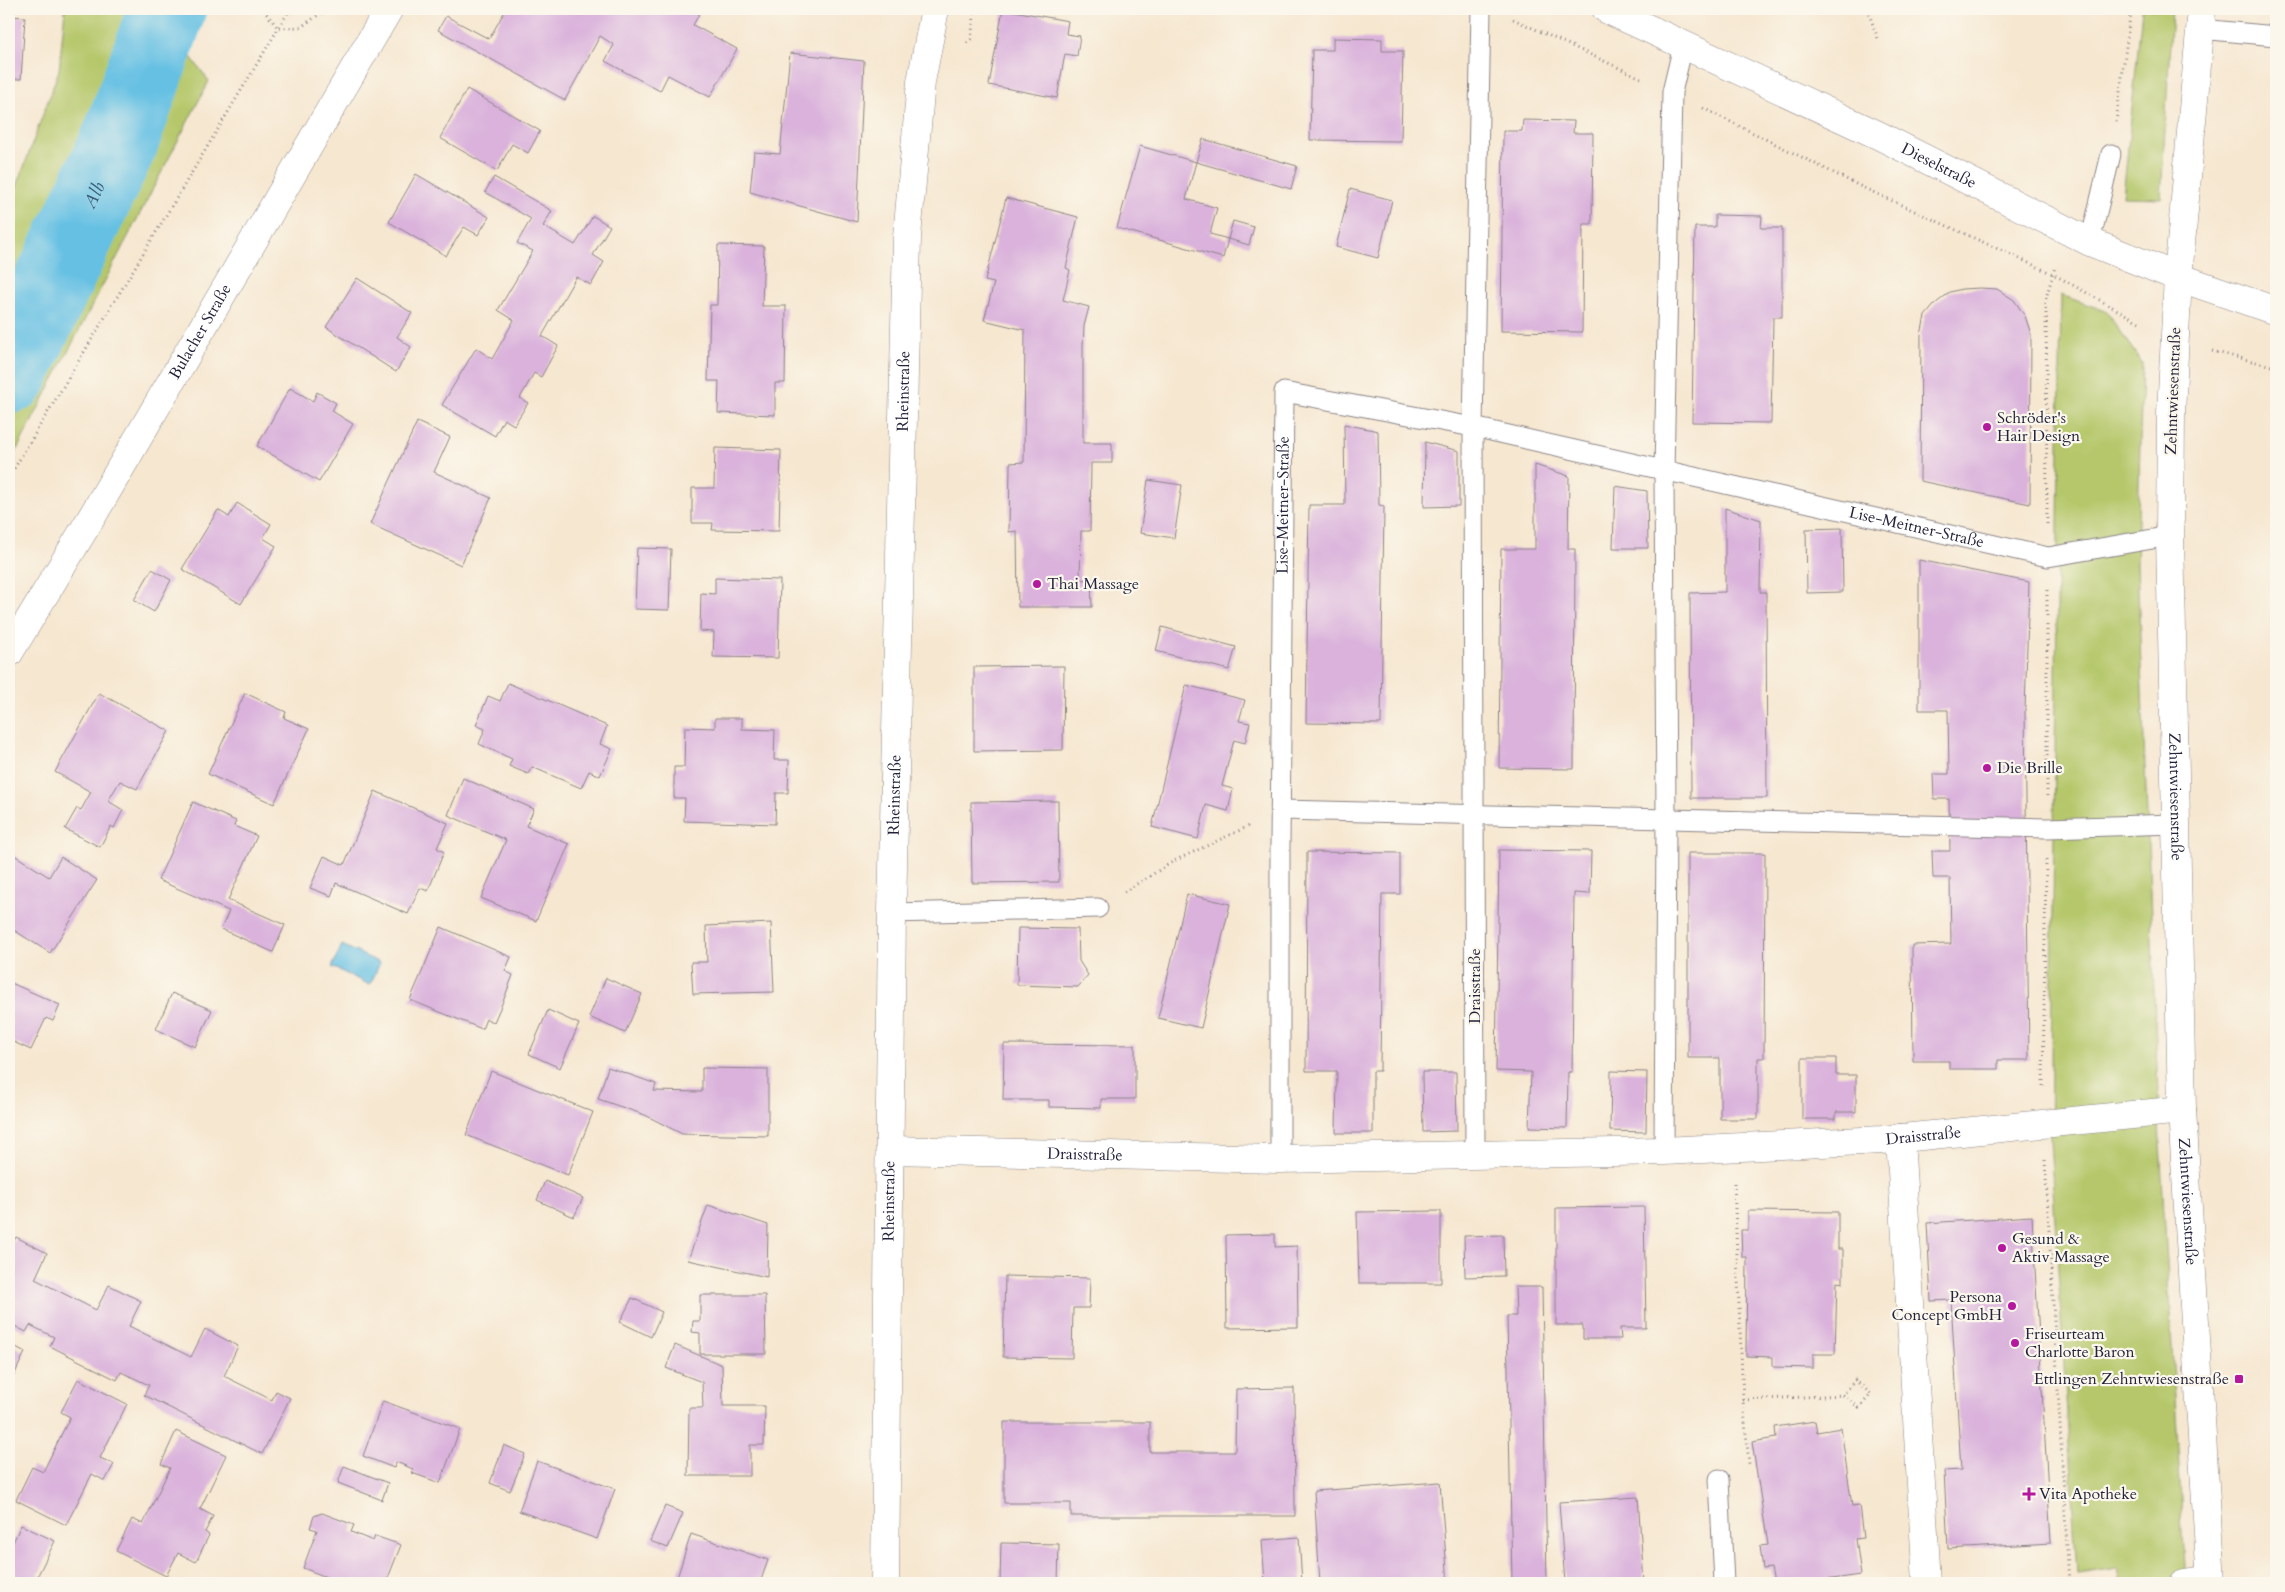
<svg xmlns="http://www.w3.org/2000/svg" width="2285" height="1592" font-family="Cardo,serif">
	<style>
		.green { fill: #b5c76a; stroke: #6c7452 }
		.water { fill: #65c0e3; stroke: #44718f }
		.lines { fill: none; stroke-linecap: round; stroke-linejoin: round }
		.river { stroke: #65c0e3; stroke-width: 78 }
		.building { fill: #dab2dc }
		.service-casing { stroke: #8c8486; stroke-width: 21 }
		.minor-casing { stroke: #8c8486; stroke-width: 29 }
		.tertiary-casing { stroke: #8c8486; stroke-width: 29 }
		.secondary-casing { stroke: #8c8486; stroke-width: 29 }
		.path { stroke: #8c8486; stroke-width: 3; stroke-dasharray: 1 4; stroke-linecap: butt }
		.service { stroke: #fff; stroke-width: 19 }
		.minor { stroke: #fff; stroke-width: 28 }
		.tertiary { stroke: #fff; stroke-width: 28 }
		.secondary { stroke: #fff; stroke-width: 28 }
		.poi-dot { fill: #b5179e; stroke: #fbf7ec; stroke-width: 2 }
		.labels { text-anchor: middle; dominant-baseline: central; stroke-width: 4.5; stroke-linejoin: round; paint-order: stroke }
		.street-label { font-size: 16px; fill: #22223b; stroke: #fbf7ec }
		.poi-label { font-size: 16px; fill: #22223b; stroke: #fbf7ec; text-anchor: start }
		.water-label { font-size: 18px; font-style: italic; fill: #395976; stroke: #fbf7ec }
	</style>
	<rect width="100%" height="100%" fill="#fbf7ec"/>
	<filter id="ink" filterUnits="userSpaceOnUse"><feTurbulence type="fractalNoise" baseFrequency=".02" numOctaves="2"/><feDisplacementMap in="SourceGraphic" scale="10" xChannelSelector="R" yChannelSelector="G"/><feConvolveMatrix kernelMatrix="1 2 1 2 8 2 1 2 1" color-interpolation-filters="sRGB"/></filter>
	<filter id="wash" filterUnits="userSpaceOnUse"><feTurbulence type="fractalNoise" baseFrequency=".0096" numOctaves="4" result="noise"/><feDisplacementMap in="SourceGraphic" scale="20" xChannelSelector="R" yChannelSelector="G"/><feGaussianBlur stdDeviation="1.12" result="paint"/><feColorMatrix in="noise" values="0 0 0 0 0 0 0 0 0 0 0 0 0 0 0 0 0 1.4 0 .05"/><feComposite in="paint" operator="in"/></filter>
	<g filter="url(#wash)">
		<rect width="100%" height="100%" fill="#f6e7d0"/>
		<path class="green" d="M65 9H159V14L209 81 9 465V208L59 70Z
			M2142 9H2172L2161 198 2123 197Z
			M2061 295 2106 311 2142 363 2137 563 2160 1144 2186 1583H2121L2118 1568 2077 1574 2050 1141Z"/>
		<path class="water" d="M342 945 380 963 370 985 332 967Z"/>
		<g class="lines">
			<path class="river" id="s1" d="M9 375 121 138 167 9"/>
		</g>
		<g id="blocks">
			<path class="building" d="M506 9H702L693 25 737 49 710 97 668 75 660 91 605 61 614 45 600 36 565 100 438 30 446 16 489 39Z
				M1003 9 1068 21 1066 34 1080 36 1077 56 1065 54 1057 98 989 85Z
				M9 16 25 17 21 79H9Z
				M1333 38 1382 39V51H1403L1401 141 1310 140 1312 50H1333Z
				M790 53 864 61 857 222 750 192 754 152 780 154Z
				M467 89 540 131 528 153 512 144 497 171 440 138Z
				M1523 120 1574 121 1573 133H1593L1592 224H1583L1582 332 1501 331 1503 131H1522Z
				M1203 139 1297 166 1291 189 1196 162Z
				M1140 146 1196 162 1186 199 1217 208 1210 234 1228 239 1223 258 1117 228Z
				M416 174 489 217 478 235 464 227 446 256 389 222Z
				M494 177 552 211 543 226 575 245 593 216 610 226 593 255 604 262 591 285 576 277 542 336 558 346 541 377 534 373 520 398 528 403 514 425 504 419 495 436 442 405 476 348 492 359 514 320 498 310 533 251 517 243 531 219 485 192Z
				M1350 189 1392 200 1378 258 1336 247Z
				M1006 198 1078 217 1066 268 1070 270 1063 300 1089 307 1084 326 1083 346V443H1112V463H1091L1090 531H1081L1080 580 1091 579 1092 607H1018L1017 531 1009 532 1010 463 1024 462 1025 330 984 320 994 283 985 281Z
				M1715 215 1762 216 1761 228H1782V317H1773L1771 423 1692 422 1695 227H1715Z
				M1233 221 1254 227 1249 245 1228 239Z
				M718 245 764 246 762 306H786L785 383H775V415L718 413 719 381H708L710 305H717Z
				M357 278 412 313 397 337 411 347 396 372 326 327Z
				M1980 288 1997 289 2014 300 2025 316 2031 334 2030 504 1920 481 1921 335 1925 316 1935 304 1950 292 1962 289Z
				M290 388 313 401 317 392 336 403 332 411 353 424 319 482 257 446Z
				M417 422 450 437 434 472 491 498 461 565 370 524Z
				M1344 424 1378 431 1379 505 1384 506 1381 724 1306 723 1309 505H1345Z
				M1425 442 1459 451V506L1424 507Z
				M715 448 781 450 779 531 712 530 713 523H692V488H714Z
				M1535 465 1569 476 1568 549H1575L1574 769 1499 768 1501 549H1535Z
				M1148 480 1182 485 1174 538 1140 533Z
				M1615 486 1647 491 1648 548H1613Z
				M237 503 271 524 263 538 276 546 241 604 182 569 218 510 229 517Z
				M1725 508 1761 520 1760 592H1766L1767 798H1691L1690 593 1725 592Z
				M1842 528 1843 592 1807 593 1806 529Z
				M637 548 671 549 669 610 635 609Z
				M1919 560 2029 582 2025 710 2029 1060H1998V1069H1949V1061H1913L1912 945 1951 944 1950 878H1933L1932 851H1950L1949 799H1934L1933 774H1949L1948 710H1919Z
				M152 569 171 580 154 612 134 600Z
				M715 578 780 580 778 658 713 657 714 632 700 631 701 593 715 594Z
				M1162 627 1236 647 1229 670 1156 651Z
				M1064 666 1063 750 974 751V667Z
				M508 683 607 726 600 744 612 749 600 776 589 771 581 788 532 767 528 774 509 766 512 759 479 744 485 729 476 725 488 696 500 701Z
				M1186 685 1245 700 1239 721 1250 723 1245 743 1234 740 1222 786 1233 789 1228 811 1206 805 1198 839 1152 827Z
				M99 693 169 731 137 789 120 781 108 801 123 810 114 828 111 826 100 847 65 829 77 808 81 810 91 792 55 772Z
				M245 693 286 712 284 718 309 729 274 804 208 774Z
				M715 718H742V729L775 730 774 760H789L788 793H776L775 824 684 821 685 798H674V767H684L685 727 715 728Z
				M463 778 534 809 526 826 569 844 536 921 481 898 506 840 448 815Z
				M375 791 448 823 437 848 444 852 428 891 420 888 408 914 336 883 331 896 310 888 324 856 344 865Z
				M1058 801 1059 882 972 883 971 802Z
				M193 802 236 821 234 826 257 836 228 900 285 925 273 952 221 929 229 911 158 880Z
				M1499 850 1591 851 1590 894 1574 893 1572 1072H1568L1567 1128 1529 1127 1531 1072 1496 1071Z
				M1307 852 1400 853V894H1382L1380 1071H1373V1133H1336L1337 1071H1306Z
				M11 853 49 877 61 857 97 880 50 953 9 927V856Z
				M1688 853H1765L1764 1058H1758V1119H1720V1058H1688Z
				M1187 894 1230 904 1201 1028 1158 1018Z
				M771 923 774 992 693 994 691 962H707L706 926Z
				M441 927 511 957 505 971 513 975 504 999 494 1022 486 1019 482 1029 410 1000Z
				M1018 928 1078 929 1079 961 1088 975 1078 987 1017 985Z
				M606 978 642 994 625 1033 589 1017Z
				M9 982 60 1005 53 1021 46 1018 31 1050 9 1040Z
				M172 993 212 1010 195 1047 156 1029Z
				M548 1010 579 1024 560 1068 529 1054Z
				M1004 1044 1135 1045V1099H1101V1108L1049 1107V1100H1003Z
				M1802 1058H1836V1075H1856V1112H1836V1119H1802Z
				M608 1067 656 1084 654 1091 702 1092V1068L768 1069V1136L682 1134 645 1115 598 1099Z
				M491 1071 593 1112 568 1175 466 1135Z
				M1611 1071 1647 1072 1646 1132 1610 1131Z
				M1422 1072H1456L1457 1131 1423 1132Z
				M545 1181 583 1198 574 1217 537 1200Z
				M708 1205 768 1225 767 1277 688 1260Z
				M1644 1207 1646 1328H1620L1621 1339H1583V1325H1556V1208Z
				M1441 1211V1283H1359L1357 1212Z
				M1748 1211 1838 1212V1249H1843V1283L1837 1282 1835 1354H1813V1368L1773 1367V1357L1746 1356 1747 1257H1742L1741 1230H1748Z
				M2032 1216 2051 1543 1948 1549 1944 1471 1961 1470 1951 1300 1931 1301 1927 1223Z
				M1275 1234V1247L1297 1246 1298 1327 1227 1328 1226 1235Z
				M1503 1235 1504 1276 1465 1277 1464 1236Z
				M16 1237 47 1253 35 1279 96 1310 109 1285 141 1301 129 1326 191 1357 205 1329 238 1346 224 1376 272 1400 276 1391 290 1398 262 1454 144 1395 149 1385 121 1372 117 1380 50 1346 54 1337 30 1325 26 1332 9 1323V1251Z
				M1005 1276 1090 1278 1089 1308H1073L1072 1358 1003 1357Z
				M1515 1287H1542L1547 1583H1512L1507 1316H1516Z
				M700 1295H765L766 1354H700V1333L692 1332 693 1321H700Z
				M632 1298 662 1312 651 1337 620 1322Z
				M9 1343 25 1352 9 1386Z
				M675 1345 722 1365 723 1406H765L764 1445H750V1476H688L689 1408H703L702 1382 666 1368Z
				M78 1379 127 1404 100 1458 114 1464 105 1481 92 1474 66 1525 16 1500 32 1467 43 1472 70 1417 61 1412Z
				M1294 1388 1295 1516H1071V1503H1004V1422H1150V1452H1235L1236 1389Z
				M383 1401 460 1429 440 1483 412 1473 413 1469 396 1462 394 1468 363 1456Z
				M1815 1421 1817 1432 1841 1428 1852 1506 1859 1505 1863 1538 1856 1539 1861 1575 1803 1583H1774L1771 1568 1763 1569 1760 1546 1768 1545 1752 1442 1776 1438 1775 1427Z
				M176 1431 226 1455 200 1509 213 1516 205 1532 209 1535 196 1562 178 1553 166 1576 116 1551 132 1519 143 1524 170 1468 161 1464Z
				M504 1445 525 1454 510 1491 490 1483Z
				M537 1461 615 1489 597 1539 519 1511Z
				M344 1466 388 1483 382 1500 338 1483Z
				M1440 1482 1448 1583H1320L1314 1491Z
				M1638 1497 1644 1583H1565L1559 1502Z
				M665 1506 683 1513 668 1548 650 1541Z
				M322 1513 354 1525 351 1532 373 1541 375 1536 401 1545 386 1583H342L303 1568 317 1530 310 1528 314 1516Z
				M21 1525 55 1541 38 1575 56 1583H9V1551Z
				M691 1534 768 1560 760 1583H693L677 1578Z
				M1299 1537 1302 1583H1265L1262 1540Z
				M1001 1543 1059 1544 1058 1583H1000Z"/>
		</g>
	</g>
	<g filter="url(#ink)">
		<use href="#blocks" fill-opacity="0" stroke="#8c8486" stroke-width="1"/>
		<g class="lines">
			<defs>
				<g id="service">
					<path d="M2200 29 2276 36"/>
					<path d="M2090 242 2111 154"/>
					<path d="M1281 810 2047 828 2175 824"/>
					<path d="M892 913 1098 908"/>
					<path d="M1664 1151 1666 819 1664 471 1672 92 1683 46"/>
					<path d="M1475 1156 1473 427 1481 9"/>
					<path id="s2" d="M1280 1159V848L1284 392 1473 427 2048 557 2170 536"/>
					<path d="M1719 1479 1724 1583"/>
				</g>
				<g id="minor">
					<path id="s3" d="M2202 9 2178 277 2171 413 2170 536 2182 1110 2211 1583"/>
					<path d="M1900 1138 1927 1583"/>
					<path id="s4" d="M890 1150 1280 1159 1664 1151 1882 1140 2182 1110"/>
					<path d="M2184 1583 2210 1579"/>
				</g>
				<g id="tertiary">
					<path id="s5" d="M1606 9 1878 135 2090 242 2178 277 2276 311"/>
					<path id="s6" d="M9 653 93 515 389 9"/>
				</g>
				<g id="secondary">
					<path id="s7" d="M885 1583 892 913 907 237 921 82 935 9"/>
				</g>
			</defs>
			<use href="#service" class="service-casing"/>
			<use href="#minor" class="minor-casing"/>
			<use href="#tertiary" class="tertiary-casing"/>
			<use href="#secondary" class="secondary-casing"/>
			<path class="path" d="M265 9 266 13 278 28 301 27 327 9
				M1867 9 1879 41
				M1513 19 1641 78
				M967 43 971 39 975 9
				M1703 108 1864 188 2053 274 2139 322
				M2116 122 2131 9
				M2212 351 2276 367
				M9 477 290 9
				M2047 524 2046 298 2055 267
				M2047 796V590
				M1124 892 1174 861 1249 826
				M2043 1086 2046 860
				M2045 1160 2069 1583
				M1734 1183 1743 1400 1749 1464
				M1743 1400 1843 1395 1859 1408 1871 1394 1855 1380 1843 1395"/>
			<use href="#service" class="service"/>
			<use href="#minor" class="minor"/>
			<use href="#tertiary" class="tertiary"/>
			<use href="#secondary" class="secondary"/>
		</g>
	</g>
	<g class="poi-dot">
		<circle cx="1987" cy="427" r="5"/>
		<circle cx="1037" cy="584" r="5"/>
		<circle cx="1987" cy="768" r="5"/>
		<circle cx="2002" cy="1248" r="5"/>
		<circle cx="2012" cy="1306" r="5"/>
		<circle cx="2015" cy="1343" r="5"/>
		<rect x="2234" y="1374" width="10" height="10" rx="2.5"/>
		<path d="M2026.5 1486.5h5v5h5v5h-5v5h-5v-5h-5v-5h5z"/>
	</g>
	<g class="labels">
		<g class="street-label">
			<text stroke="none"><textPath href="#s5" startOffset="368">Dieselstraße</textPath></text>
			<text stroke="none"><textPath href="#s6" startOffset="374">Bulacher Straße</textPath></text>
			<text stroke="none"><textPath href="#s7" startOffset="1192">Rheinstraße</textPath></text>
			<text transform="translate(2173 391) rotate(-88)">Zehntwiesenstraße</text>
			<text stroke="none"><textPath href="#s2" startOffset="654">Lise-Meitner-Straße</textPath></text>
			<text stroke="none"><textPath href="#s2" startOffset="1414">Lise-Meitner-Straße</textPath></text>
			<text stroke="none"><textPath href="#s7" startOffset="788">Rheinstraße</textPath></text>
			<text stroke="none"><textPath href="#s3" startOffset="789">Zehntwiesenstraße</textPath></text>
			<text transform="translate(1475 986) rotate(-90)">Draisstraße</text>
			<text stroke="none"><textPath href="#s4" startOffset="1034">Draisstraße</textPath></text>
			<text stroke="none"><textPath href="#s4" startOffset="195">Draisstraße</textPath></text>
			<text stroke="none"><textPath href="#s7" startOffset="382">Rheinstraße</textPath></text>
			<text stroke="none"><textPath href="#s3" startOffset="1194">Zehntwiesenstraße</textPath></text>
		</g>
		<g class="poi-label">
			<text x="1997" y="418">Schröder's<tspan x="1997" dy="18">Hair Design</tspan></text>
			<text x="1047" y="584">Thai Massage</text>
			<text x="1997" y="768">Die Brille</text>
			<text x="2012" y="1239">Gesund &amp;<tspan x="2012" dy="18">Aktiv Massage</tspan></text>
			<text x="2002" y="1297" text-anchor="end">Persona<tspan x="2002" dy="18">Concept GmbH</tspan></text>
			<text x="2025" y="1334">Friseurteam<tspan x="2025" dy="18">Charlotte Baron</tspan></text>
			<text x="2229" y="1379" text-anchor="end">Ettlingen Zehntwiesenstraße</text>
			<text x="2039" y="1494">Vita Apotheke</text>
		</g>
		<g class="water-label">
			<text stroke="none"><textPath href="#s1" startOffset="199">Alb</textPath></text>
		</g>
	</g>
	<rect width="2285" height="1592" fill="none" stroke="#fbf7ec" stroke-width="30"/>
</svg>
